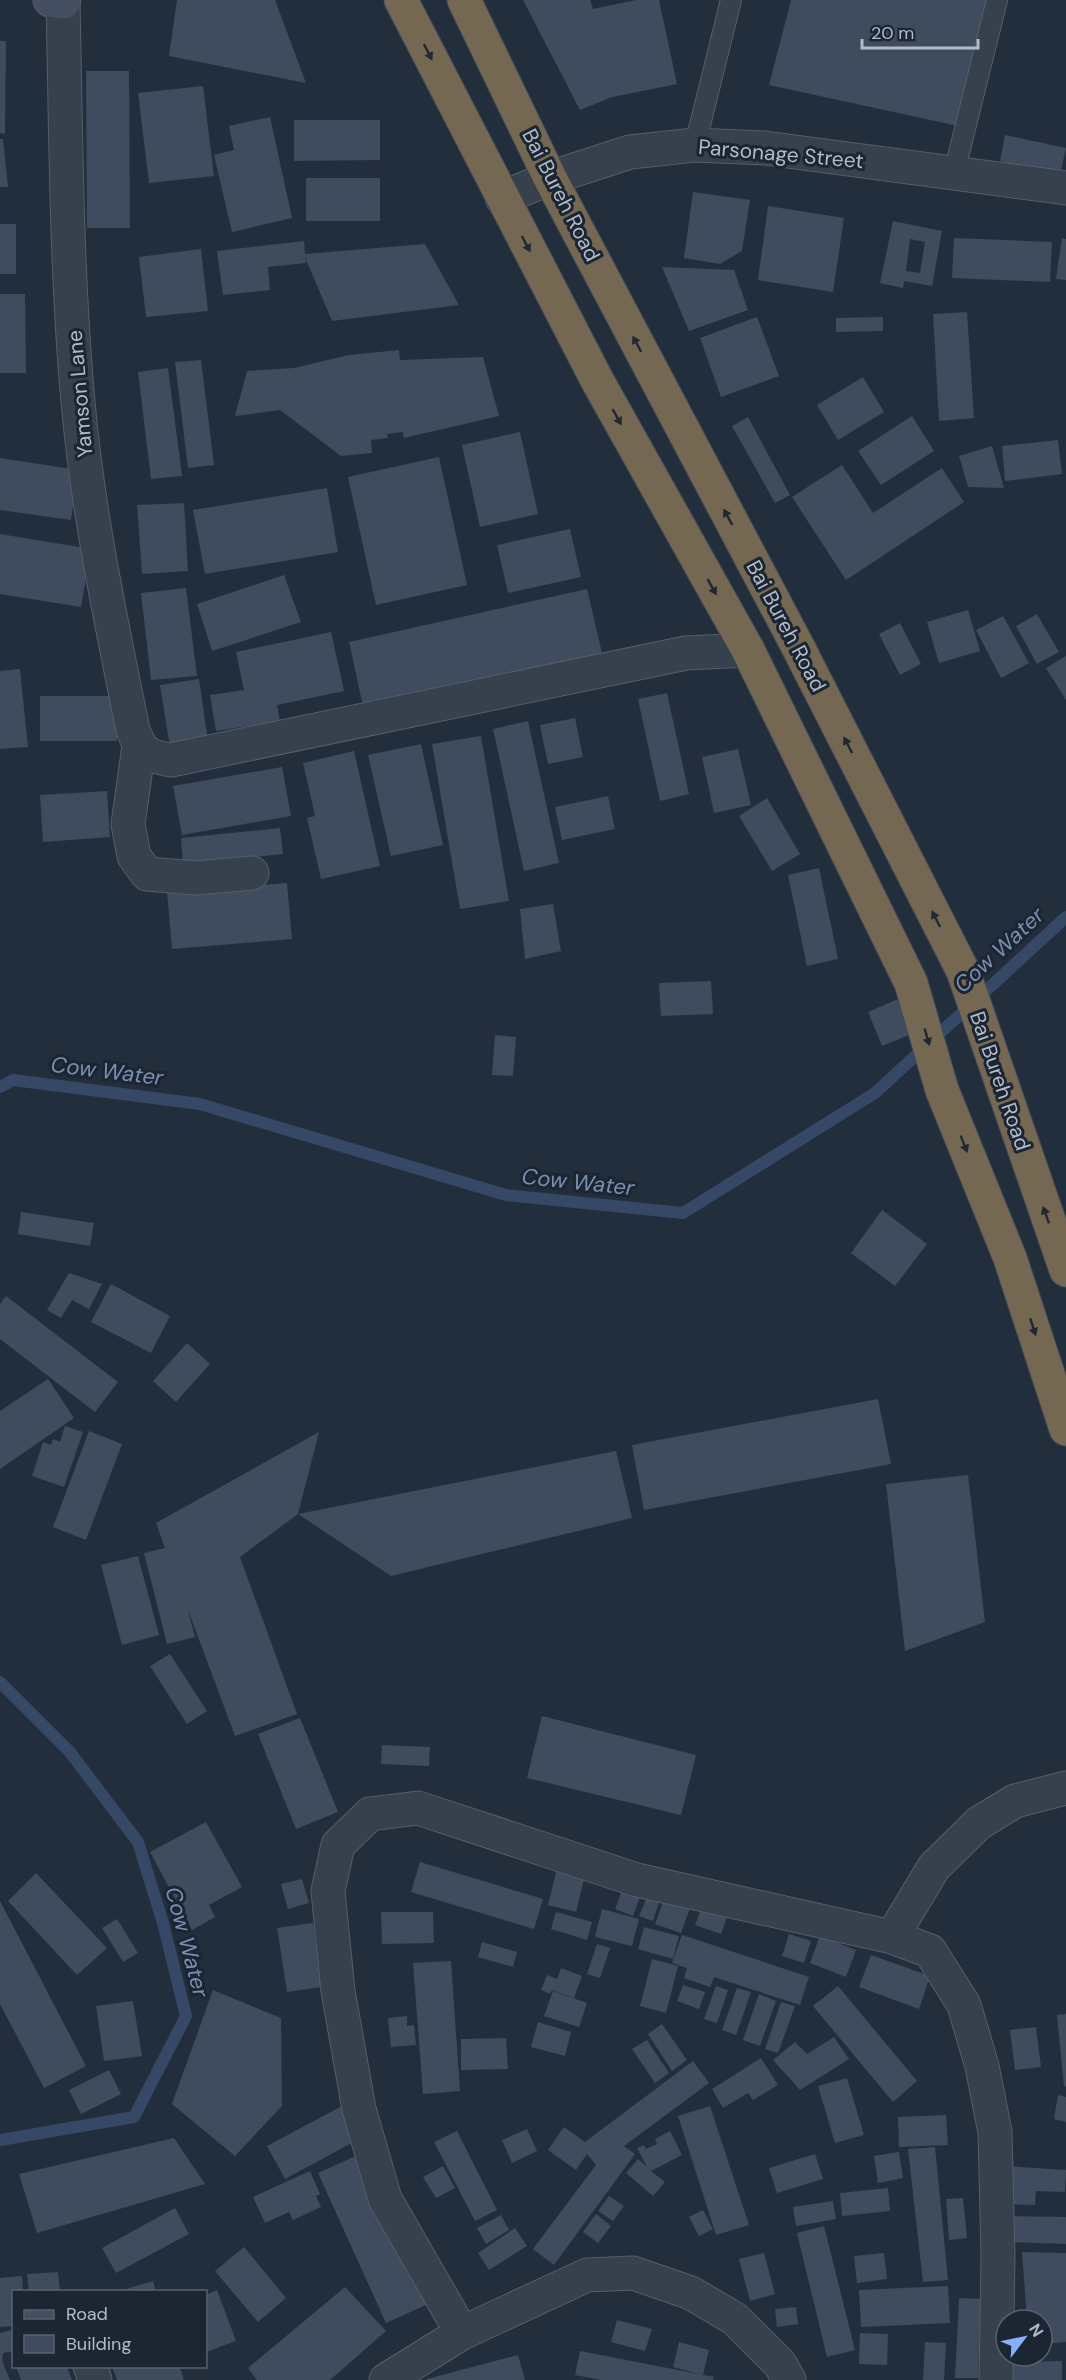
<svg xmlns="http://www.w3.org/2000/svg" width="1066" height="2380" font-family="'DM Sans',sans-serif">
	<style>
		.lines { fill: none; stroke-linecap: round; stroke-linejoin: round }
		.stream { stroke: #354865; stroke-width: 12 }
		.building { fill: #3e4c5d; fill-rule: evenodd }
		.lane-casing { stroke: #555e6b; stroke-width: 22 }
		.street-casing { stroke: #555e6b; stroke-width: 35 }
		.secondary-casing { stroke: #555e6b; stroke-width: 35 }
		.highway-casing { stroke: #424b58; stroke-width: 35 }
		.lane { stroke: #37404d; stroke-width: 20 }
		.street { stroke: #37404d; stroke-width: 33 }
		.secondary { stroke: #444f61; stroke-width: 33 }
		.highway { stroke: #746853; stroke-width: 33 }
		.oneway { fill: #202834 }
		.labels { text-anchor: middle; dominant-baseline: central; stroke-width: 6; stroke-linejoin: round; paint-order: stroke }
		.street-label { font-size: 21px; fill: #b2bbc9; stroke: #1c2532 }
		.water-label { font-size: 22px; font-style: italic; fill: #7990b2; stroke: #1c2532 }
	</style>
	<rect width="100%" height="100%" fill="#232e3d"/>
	<g class="lines">
		<path class="stream" d="M0 1087 13 1080 200 1104 506 1195 683 1213 875 1093 1066 917
			M0 1682 69 1751 138 1842 163 1923 186 2016 134 2117 0 2140"/>
	</g>
	<path class="building" d="M177 0H275L306 83 169 56Z
		M523 0H590L593 9 636 0H659L677 84 612 97 580 110Z
		M791 0H990L958 126 769 85Z
		M0 41H6L5 134 0 133Z
		M86 71H129L130 228H87Z
		M203 86 214 176 149 183 138 93Z
		M270 117 292 218 232 232 214 155 234 150 229 126Z
		M294 120H380V160L294 161Z
		M1005 135 1066 148 1060 175 1000 161Z
		M0 139H3L8 187H0Z
		M306 178H380V221H306Z
		M693 192 750 200 742 251 720 264 684 258Z
		M768 206 844 218 833 292 758 280Z
		M893 221 942 231 932 286 904 281 903 288 880 283ZM910 239 925 242 920 273 906 271Z
		M0 224H16V274H0Z
		M954 238 1052 242 1050 282 952 278Z
		M1062 238 1066 239V280L1056 279Z
		M304 241 305 254 425 244 459 305 332 321 305 257 306 263 268 267 270 290 223 295 217 251Z
		M201 249 208 311 146 317 139 257Z
		M662 267 734 270 748 310 689 331Z
		M0 294H25L26 373H0Z
		M967 312 974 418 939 421 933 314Z
		M757 317 779 376 721 397 700 338Z
		M883 317V331L836 332V318Z
		M399 350 400 360 483 357 499 416 404 438 403 432 387 434 388 438 371 440 372 453 341 456 280 410 235 416 247 371 294 368 349 355Z
		M201 360 214 465 188 468 175 362Z
		M168 368 182 476 151 479 138 372Z
		M863 377 884 412 838 440 817 405Z
		M912 416 934 451 881 485 858 451Z
		M748 417 790 495 775 503 732 426Z
		M520 432 538 514 480 527 462 445Z
		M1058 440 1062 474 1005 481 1002 446Z
		M992 446 1004 488 968 487 959 456Z
		M439 457 467 585 376 605 348 477Z
		M0 458 78 470 71 520 0 510Z
		M842 465 873 513 942 468 964 502 846 580 792 497Z
		M327 488 338 552 205 574 193 510Z
		M184 503 188 571 142 574 137 505Z
		M570 529 581 577 508 593 497 545Z
		M0 534 91 549 81 607 0 594Z
		M284 575 301 622 212 651 197 604Z
		M186 588 197 676 151 680 141 593Z
		M587 589 602 653 363 706 349 642Z
		M968 610 980 651 939 663 927 622Z
		M1037 614 1059 652 1037 664 1016 626Z
		M1003 616 1029 663 1001 678 976 630Z
		M900 623 921 664 900 675 879 634Z
		M331 632 344 691 277 705 280 721 216 731 210 695 244 690 236 652Z
		M1066 656V700L1046 668Z
		M20 669 28 747 0 749V671Z
		M199 679 208 741 170 747 160 685Z
		M667 693 689 794 660 801 638 699Z
		M40 696H117V741H40Z
		M575 718 583 757 548 764 540 725Z
		M528 721 559 863 524 871 493 729Z
		M481 736 509 901 460 909 432 744Z
		M421 744 443 845 391 856 368 755Z
		M738 749 751 805 714 813 702 757Z
		M354 751 380 866 321 879 307 818 315 816 303 763Z
		M282 767 291 816 182 835 173 786Z
		M107 791 110 837 43 842 40 795Z
		M608 796 615 829 562 840 555 807Z
		M767 798 800 854 772 871 739 816Z
		M280 828 283 854 183 864 181 838Z
		M819 868 838 959 807 966 788 875Z
		M287 883 292 939 172 949 167 892Z
		M553 904 561 951 525 959 520 909Z
		M711 981 713 1014 661 1016 659 983Z
		M898 999 912 1034 882 1046 868 1012Z
		M495 1035 516 1037 513 1076 492 1075Z
		M882 1210 927 1244 895 1286 851 1253Z
		M21 1212 94 1223 90 1246 18 1234Z
		M69 1273 102 1284 89 1309 72 1300 61 1318 47 1310Z
		M111 1284 170 1316 151 1353 91 1322Z
		M6 1296 118 1382 95 1412 0 1339V1304Z
		M187 1343 210 1364 176 1402 153 1381Z
		M48 1379 74 1418 0 1469V1411Z
		M878 1399 891 1464 644 1510 632 1445Z
		M65 1426 83 1432 64 1487 32 1476 43 1442 51 1445 53 1439 60 1442Z
		M89 1431 122 1444 86 1540 53 1527Z
		M319 1432 298 1514 616 1451 632 1518 391 1576 298 1514 240 1557 297 1714 235 1736 188 1610 195 1637 167 1644 144 1553 165 1548 156 1523Z
		M968 1475 985 1622 905 1651 886 1484Z
		M138 1556 159 1635 122 1645 101 1565Z
		M170 1654 207 1711 187 1724 150 1666Z
		M542 1716 696 1755 681 1815 527 1778Z
		M300 1718 338 1812 296 1829 258 1734Z
		M382 1745 430 1747 429 1766 381 1764Z
		M206 1822 242 1887 209 1905 215 1917 192 1930 150 1852Z
		M420 1862 543 1899 534 1929 411 1892Z
		M557 1868 585 1875 576 1912 548 1905Z
		M36 1873 107 1948 77 1975 8 1901Z
		M302 1879 309 1903 288 1909 281 1884Z
		M623 1888 641 1894 633 1916 615 1909Z
		M665 1896 691 1905 681 1933 655 1924Z
		M647 1897 659 1902 653 1921 639 1916Z
		M0 1901 86 2066 44 2088 0 2004Z
		M704 1901 729 1911 721 1934 695 1925Z
		M602 1909 639 1919 632 1946 595 1937Z
		M381 1912H433L434 1943 382 1944Z
		M556 1912 592 1922 587 1940 551 1929Z
		M117 1919 138 1953 123 1962 102 1928Z
		M313 1923 322 1987 287 1992 277 1928Z
		M644 1927 679 1936 673 1959 638 1949Z
		M789 1934 811 1941 804 1963 782 1956Z
		M682 1935 809 1977 800 2005 714 1977 710 1987 684 1978 687 1968 672 1963Z
		M820 1936 856 1950 846 1977 810 1963Z
		M482 1942 517 1952 513 1967 478 1957Z
		M597 1944 610 1948 600 1978 587 1974Z
		M871 1955 930 1976 919 2009 859 1987Z
		M652 1959 678 1966 666 2013 640 2006Z
		M451 1961 460 2091 423 2094 413 1963Z
		M561 1968 582 1976 574 1998 552 1990 550 1994 541 1990 547 1975 557 1979Z
		M683 1985 705 1992 699 2009 677 2001Z
		M716 1986 728 1990 717 2023 704 2019Z
		M838 1986 917 2081 893 2102 813 2006Z
		M737 1988 751 1992 736 2035 722 2030Z
		M213 1990 281 2018 282 2106 235 2156 172 2104Z
		M553 1991 587 2003 579 2027 544 2016Z
		M759 1994 776 2001 760 2046 743 2040Z
		M133 2001 142 2056 104 2061 96 2006Z
		M781 2002 795 2006 778 2053 765 2049Z
		M1066 2014V2086L1064 2087 1057 2015Z
		M407 2016V2026L414 2025 416 2045 391 2047 388 2018Z
		M538 2022 571 2032 565 2056 531 2047Z
		M662 2024 687 2060 672 2071 648 2034Z
		M1036 2027 1041 2067 1015 2070 1010 2030Z
		M834 2037 849 2059 800 2090 773 2060 795 2042 807 2054Z
		M506 2038 508 2069 461 2070V2039Z
		M647 2040 669 2073 655 2083 632 2049Z
		M761 2058 778 2085 753 2100 748 2093 723 2108 712 2089Z
		M693 2061 709 2083 624 2146 635 2154 554 2265 533 2249 596 2165 587 2154 576 2170 548 2150 564 2127 585 2142Z
		M109 2070 121 2094 81 2114 69 2090Z
		M847 2078 864 2135 835 2143 818 2086Z
		M1058 2095 1066 2097V2122L1054 2119Z
		M342 2106 359 2139 285 2179 267 2146Z
		M710 2106 749 2225 716 2235 678 2116Z
		M946 2115 948 2145 899 2147 898 2117Z
		M527 2129 537 2151 512 2163 502 2140Z
		M457 2131 497 2210 475 2221 434 2142Z
		M670 2131 682 2155 651 2171 665 2182 653 2196 626 2173 638 2159 647 2167 637 2148 644 2145 646 2149 657 2144 655 2139Z
		M174 2138 205 2184 37 2233 19 2174Z
		M935 2147 948 2280 923 2282 908 2149Z
		M899 2152 903 2178 878 2183 874 2156Z
		M815 2154 823 2179 777 2193 769 2168Z
		M358 2155 426 2305 386 2323 318 2173Z
		M443 2166 455 2188 436 2198 423 2177Z
		M1005 2166 1066 2170 1065 2192 1036 2191 1035 2205 1003 2204Z
		M310 2171 320 2194 316 2196 321 2207 293 2220 289 2212 265 2223 253 2197Z
		M888 2188 890 2211 842 2216 840 2193Z
		M609 2196 624 2206 613 2221 598 2211Z
		M963 2198 967 2238 949 2240 946 2199Z
		M833 2201 836 2219 796 2226 793 2207Z
		M175 2208 189 2234 116 2273 102 2248Z
		M703 2210 713 2229 699 2236 689 2217Z
		M596 2214 611 2226 598 2243 583 2232Z
		M501 2215 509 2230 486 2244 477 2228Z
		M1007 2216 1066 2217V2244L1006 2242Z
		M824 2226 855 2350 827 2357 797 2233Z
		M515 2228 527 2246 489 2270 478 2253Z
		M244 2247 286 2298 258 2322 215 2271Z
		M1022 2252 1066 2253V2342L1042 2344V2320H1027Z
		M764 2253 775 2294 750 2301 739 2259Z
		M884 2253 887 2279 857 2283 854 2256Z
		M58 2272 60 2292H29L27 2274Z
		M22 2276 23 2292H14V2326L0 2327V2278Z
		M153 2281 156 2292H120V2291Z
		M948 2286 950 2323 861 2327 859 2290Z
		M345 2287 386 2331 330 2380H257L248 2368Z
		M217 2290 236 2341 206 2352V2295Z
		M959 2298 981 2299 978 2378H955Z
		M796 2307 798 2324 777 2327 775 2309Z
		M617 2320 652 2329 645 2351 611 2342Z
		M12 2330 14 2351 3 2353 2 2361 10 2380H0V2333Z
		M860 2333 888 2334 887 2365 859 2364Z
		M679 2342 709 2350 703 2375 673 2367Z
		M925 2342 946 2343 944 2380H923Z
		M580 2351 714 2377 713 2380H601L575 2375Z
		M518 2355 525 2380H427V2379Z
		M1062 2361V2380H1011V2362Z
		M16 2367H67L72 2380H21Z
		M112 2367H180L184 2380H117Z"/>
	<g class="lines">
		<defs>
			<path id="lane" d="M695 145 731 0
				M954 173 997 0"/>
			<path id="street" d="M63 2C66 135 66 269 78 402 88 513 111 621 133 730 141 752 147 756 171 760L686 653 748 650
				M502 198 550 178 630 152 695 145 765 148 1066 188
				M139 746 128 824 134 856 147 874 196 878 252 873
				M892 1937 934 1867 979 1823 1015 1801 1066 1788
				M462 2333 385 2199 359 2109 338 1991 328 1891 338 1845 370 1814 418 1808 637 1880 892 1937 930 1951 964 2005 982 2066 995 2132 998 2257 996 2380
				M90 2366 95 2380
				M386 2380 462 2333 587 2275 633 2273 691 2293 735 2319 780 2364 789 2380"/>
			<path id="secondary" d="M50 0 63 2 64 0"/>
			<path id="highway" d="M401 0 597 380 748 650 911 983 942 1090 1010 1258 1066 1429
				M464 0 550 178 797 645 963 971 1066 1270"/>
		</defs>
		<use href="#lane" class="lane-casing"/>
		<use href="#street" class="street-casing"/>
		<use href="#secondary" class="secondary-casing"/>
		<use href="#highway" class="highway-casing"/>
		<use href="#lane" class="lane"/>
		<use href="#street" class="street"/>
		<use href="#secondary" class="secondary"/>
		<use href="#highway" class="highway"/>
	</g>
	<defs><path id="oneway-solid" d="M-6-.8H1V-3.2L6.5 0L1 3.2V.8H-6Z" transform="scale(1.5)"/></defs>
	<g class="oneway">
		<use href="#oneway-solid" transform="translate(428 52) rotate(63)"/>
		<use href="#oneway-solid" transform="translate(526 244) rotate(62)"/>
		<use href="#oneway-solid" transform="translate(637 344) rotate(-118)"/>
		<use href="#oneway-solid" transform="translate(617 417) rotate(61)"/>
		<use href="#oneway-solid" transform="translate(728 517) rotate(-118)"/>
		<use href="#oneway-solid" transform="translate(712 587) rotate(61)"/>
		<use href="#oneway-solid" transform="translate(848 745) rotate(-117)"/>
		<use href="#oneway-solid" transform="translate(936 919) rotate(-117)"/>
		<use href="#oneway-solid" transform="translate(927 1037) rotate(74)"/>
		<use href="#oneway-solid" transform="translate(964 1144) rotate(68)"/>
		<use href="#oneway-solid" transform="translate(1046 1215) rotate(-110)"/>
		<use href="#oneway-solid" transform="translate(1033 1327) rotate(72)"/>
	</g>
	<g class="labels">
		<g class="street-label">
			<text transform="translate(781 154) rotate(5)">Parsonage Street</text>
			<text transform="translate(561 195) rotate(63)">Bai Bureh Road</text>
			<text transform="translate(80 394) rotate(-95)">Yamson Lane</text>
			<text transform="translate(786 626) rotate(62)">Bai Bureh Road</text>
			<text transform="translate(1000 1081) rotate(71)">Bai Bureh Road</text>
		</g>
		<g class="water-label">
			<text transform="translate(999 950) rotate(-43)">Cow Water</text>
			<text transform="translate(107 1071) rotate(7)">Cow Water</text>
			<text transform="translate(578 1182) rotate(6)">Cow Water</text>
			<text transform="translate(187 1942) rotate(75)">Cow Water</text>
		</g>
	</g>
	<rect x="12" y="2290" width="195" height="78" fill="#1c2532" stroke="#58616e" stroke-width="1.5"/>
	<rect x="24" y="2310" width="30" height="9" fill="#444f61" stroke="#58616e" stroke-width="1.5"/>
	<text x="66" y="2320" font-size="18" fill="#b2bbc9">Road</text>
	<rect x="24" y="2335" width="30" height="18" fill="#3e4c5d" stroke="#58616e" stroke-width="1.5"/>
	<text x="66" y="2350" font-size="18" fill="#b2bbc9">Building</text>
	<g transform="translate(1024 2338) rotate(58)"><circle r="28" fill="#1c2532" stroke="#58616e" stroke-width="1.5"/>
	<path d="M0-4.5L10 22L0 15L-10 22Z" fill="#85b1fb"/>
	<text y="-9" font-size="16" font-weight="bold" text-anchor="middle" fill="#b2bbc9">N</text>
	</g>
	<path d="M862 39v9h116v-9" fill="none" stroke="#b2bbc9" stroke-width="3"/>
	<text x="871" y="39" font-size="18" fill="#b2bbc9" stroke="#1c2532" stroke-width="4.5" paint-order="stroke">20 m</text>
</svg>
